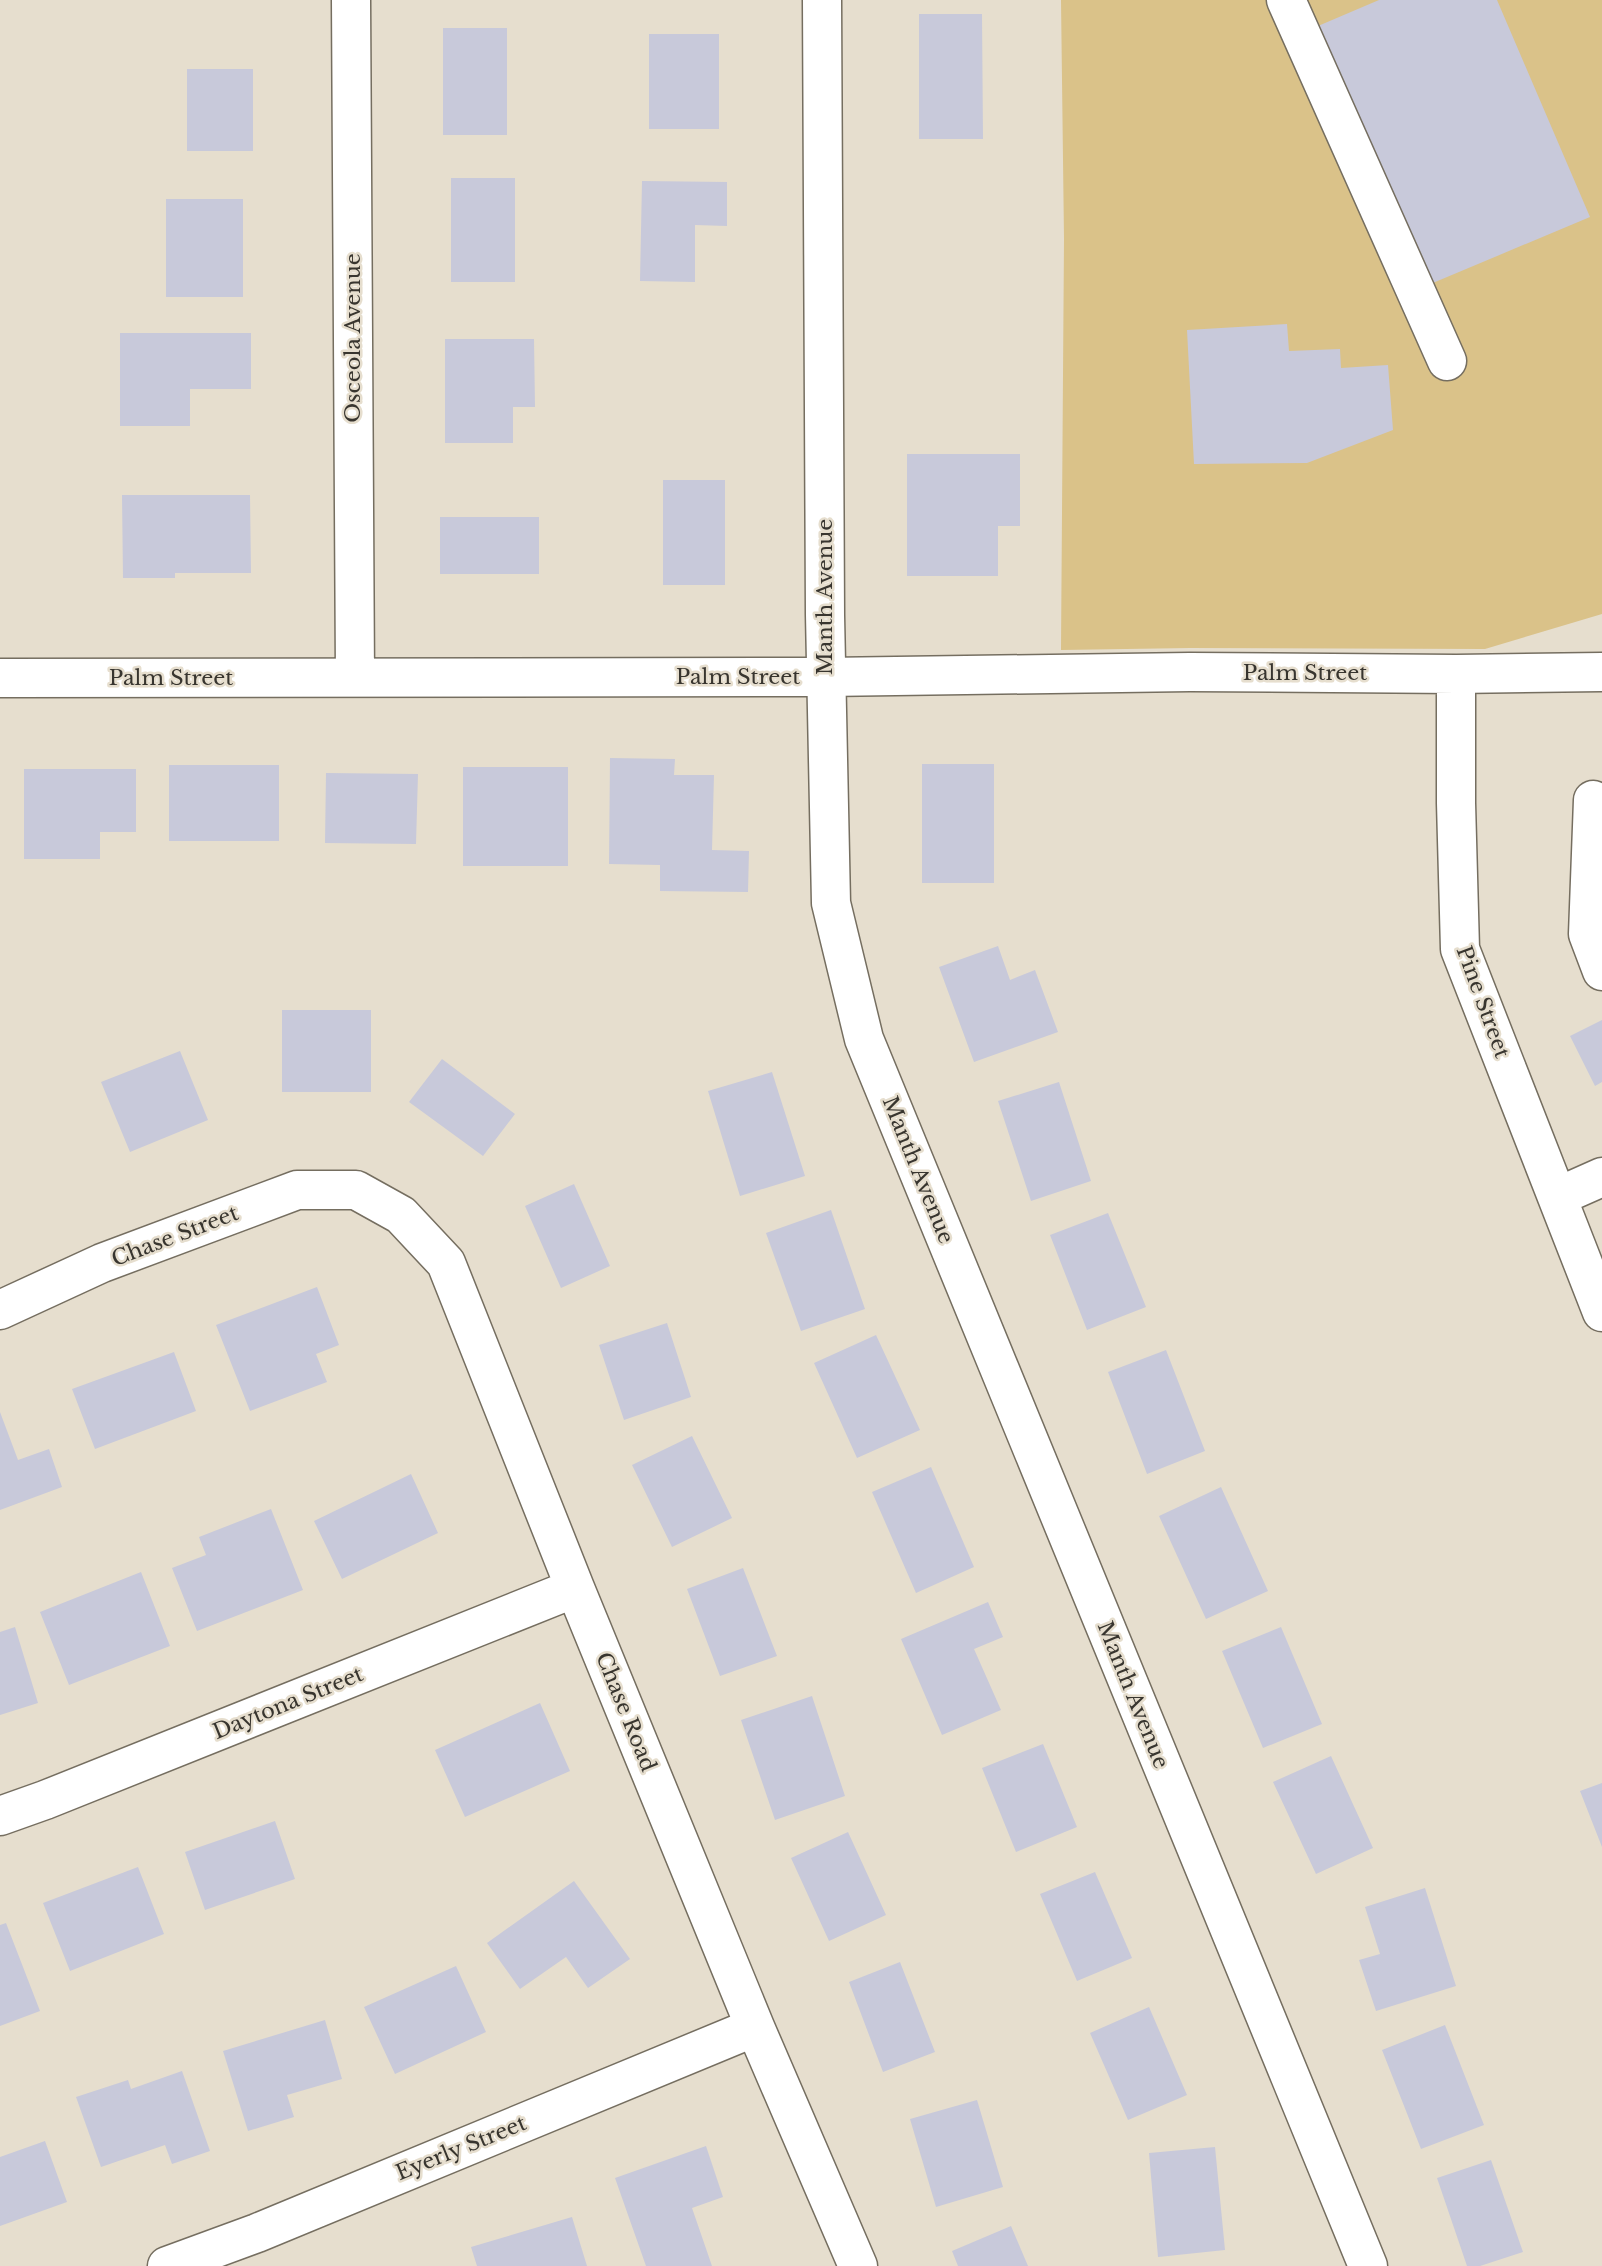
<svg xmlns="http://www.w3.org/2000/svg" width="1602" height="2266" font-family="'Libre Baskerville',serif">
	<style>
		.green { fill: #dac289 }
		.building { fill: #c8c9da }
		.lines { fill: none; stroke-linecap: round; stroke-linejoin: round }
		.minor-casing { stroke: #756e60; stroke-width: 41 }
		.minor { stroke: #fff; stroke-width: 38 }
		.labels { text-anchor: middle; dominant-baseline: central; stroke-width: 5; stroke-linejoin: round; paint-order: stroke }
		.street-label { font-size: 21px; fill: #38352f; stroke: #e6dece }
	</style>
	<rect width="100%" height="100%" fill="#e6dece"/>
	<path class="green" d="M1061 0H1602V614L1485 649 1190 648 1061 650 1064 239Z"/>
	<path class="building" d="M1379 0H1497L1590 217 1428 285 1318 26Z
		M919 14H982L983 139H919Z
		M443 28H507V135H443Z
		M649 34H719V129H649Z
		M187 69H253V151H187Z
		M451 178H515V282H451Z
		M642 181 727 182V226L695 225V282L640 281Z
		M166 199H243V297H166Z
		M1287 324 1289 351 1340 349 1341 368 1388 365 1393 430 1307 463 1194 464 1187 330Z
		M120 333H251V389H190V426H120Z
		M445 339H534L535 407H513V443H445Z
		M907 454H1020V526H998V576H907Z
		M663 480H725V585H663Z
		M122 495H250L251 573H175V578H123Z
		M440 517H539V574H440Z
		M610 758 675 759 674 775H714L712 850 749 851 748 892 660 891V865L609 864Z
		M922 764H994V883H922Z
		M169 765H279V841H169Z
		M463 767H568V866H463Z
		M24 769H136V832H100V859H24Z
		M326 773 418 774 416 844 325 843Z
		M998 946 1010 980 1035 970 1058 1032 974 1062 939 967Z
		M282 1010H371V1092H282Z
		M1602 1020V1082L1595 1086 1570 1036Z
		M180 1051 208 1120 130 1152 101 1082Z
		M442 1059 515 1114 483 1156 409 1102Z
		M772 1072 805 1176 740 1196 708 1091Z
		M1059 1082 1091 1181 1031 1201 998 1101Z
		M574 1184 610 1266 561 1288 525 1206Z
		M831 1210 865 1309 801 1331 766 1233Z
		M1108 1213 1146 1307 1087 1330 1050 1235Z
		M317 1287 339 1345 316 1354 327 1382 250 1411 216 1325Z
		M667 1323 691 1397 624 1420 599 1345Z
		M876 1335 920 1430 857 1458 814 1363Z
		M1166 1350 1205 1451 1147 1474 1108 1372Z
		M174 1352 196 1411 95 1449 72 1389Z
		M0 1412 18 1460 49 1449 62 1487 0 1510Z
		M692 1436 732 1518 672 1547 632 1465Z
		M931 1467 974 1567 916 1593 872 1492Z
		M411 1474 438 1533 342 1579 314 1521Z
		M1221 1487 1268 1591 1206 1619 1159 1516Z
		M271 1509 303 1590 197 1631 172 1568 206 1555 199 1537Z
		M743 1568 777 1656 720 1676 687 1589Z
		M141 1572 170 1646 69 1685 40 1612Z
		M988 1602 1003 1637 974 1649 1001 1710 942 1735 901 1639Z
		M15 1627 38 1703 0 1715V1632Z
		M1281 1627 1322 1724 1263 1748 1222 1651Z
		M812 1696 845 1796 775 1820 741 1720Z
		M540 1703 570 1771 465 1817 435 1750Z
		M1043 1744 1077 1827 1016 1852 982 1768Z
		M1331 1756 1373 1848 1316 1874 1273 1782Z
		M1602 1783V1847L1580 1791Z
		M275 1821 295 1879 205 1910 185 1852Z
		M848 1832 886 1915 829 1941 791 1858Z
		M138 1867 164 1934 70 1971 43 1903Z
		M1095 1872 1132 1958 1077 1981 1040 1894Z
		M574 1881 630 1959 588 1988 566 1957 520 1989 487 1943Z
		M1425 1888 1456 1986 1376 2011 1359 1960 1380 1954 1365 1907Z
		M6 1923 40 2011 0 2026V1925Z
		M900 1962 935 2052 883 2072 849 1982Z
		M456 1966 486 2032 395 2074 364 2007Z
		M1149 2007 1187 2095 1128 2120 1090 2033Z
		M325 2020 342 2079 287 2095 294 2117 248 2131 223 2051Z
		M1445 2025 1484 2125 1421 2149 1382 2050Z
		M182 2071 210 2151 172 2164 165 2145 101 2167 76 2097 128 2080 131 2089Z
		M977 2100 1003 2187 936 2207 910 2119Z
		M45 2141 67 2202 0 2226V2157Z
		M706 2146 723 2197 692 2208 712 2266H646L615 2178Z
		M1215 2147 1225 2250 1158 2257 1149 2153Z
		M1491 2160 1523 2252 1480 2266H1467L1437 2178Z
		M572 2217 587 2266H477L471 2247Z
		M1011 2226 1028 2266H958L952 2251Z"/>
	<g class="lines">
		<defs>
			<path id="minor" d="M351 0 355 677
				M822 0 825 615 831 903 864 1039 1368 2266
				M1286 0 1447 361
				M1456 674V803L1460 949 1602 1312
				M0 678 826 677 1190 672 1456 674 1602 672
				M1593 800 1588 934 1602 971
				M1557 1197 1602 1177
				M0 1310 102 1263 297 1190H356L401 1215 446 1263 575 1588 755 2027 858 2266
				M0 1816 45 1800 575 1588
				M167 2266 257 2233 755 2027"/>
		</defs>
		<use href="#minor" class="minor-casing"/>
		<use href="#minor" class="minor"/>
	</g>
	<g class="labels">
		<g class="street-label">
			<text transform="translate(353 338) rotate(-90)">Osceola Avenue</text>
			<text transform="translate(825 597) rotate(-90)">Manth Avenue</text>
			<text x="1305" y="673">Palm Street</text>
			<text x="738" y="677">Palm Street</text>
			<text x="171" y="678">Palm Street</text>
			<text transform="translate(1483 1002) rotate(70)">Pine Street</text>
			<text transform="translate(918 1170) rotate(68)">Manth Avenue</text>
			<text transform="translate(175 1236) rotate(-21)">Chase Street</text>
			<text transform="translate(1133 1695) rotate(68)">Manth Avenue</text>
			<text transform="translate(288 1703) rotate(-22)">Daytona Street</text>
			<text transform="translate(626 1712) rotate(68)">Chase Road</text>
			<text transform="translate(461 2148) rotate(-22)">Eyerly Street</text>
		</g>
	</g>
</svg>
